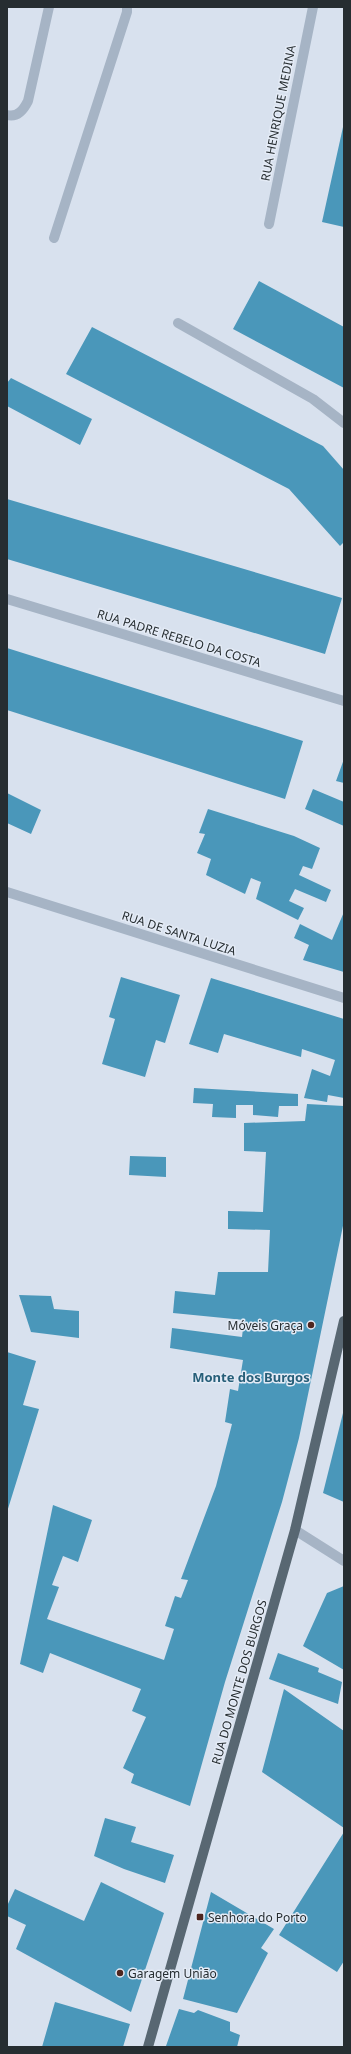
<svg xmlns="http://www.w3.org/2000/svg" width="351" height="2054" font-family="'Noto Sans',sans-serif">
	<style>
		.building { fill: #4a97ba }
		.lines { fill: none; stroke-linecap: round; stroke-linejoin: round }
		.minor { stroke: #a6b4c5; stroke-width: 10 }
		.major { stroke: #586772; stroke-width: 10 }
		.poi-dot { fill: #4f2620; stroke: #e4ebf6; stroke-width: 1.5 }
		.labels { text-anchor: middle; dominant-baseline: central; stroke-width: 3; stroke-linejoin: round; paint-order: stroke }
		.street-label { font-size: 12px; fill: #262d31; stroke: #e4ebf6 }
		.poi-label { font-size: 12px; fill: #262d31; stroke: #e4ebf6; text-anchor: start }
		.neighbourhood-label { font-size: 13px; font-weight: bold; fill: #275f79; stroke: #e4ebf6 }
	</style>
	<rect width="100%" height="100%" fill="#d8e1ee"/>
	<path class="building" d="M343 127H344V227L322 222Z
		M259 281 344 327V388L233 329Z
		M92 327 323 446 344 470V542L340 546 289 489 66 374Z
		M11 378 92 419 80 445 7 406V383Z
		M7 499 342 598 325 654 7 559Z
		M7 648 303 741 285 799 7 710Z
		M344 759V783L336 781Z
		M313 789 344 802V826L305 809Z
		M7 793 41 810 31 834 7 823Z
		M208 809 294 836 320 848 312 869 303 866 299 875 331 890 326 902 295 889 289 901 304 908 298 920 256 899 261 882 251 878 245 894 206 875 211 859 197 853 205 834 199 833Z
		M344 912V972L303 960 309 945 294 938 300 924 332 940Z
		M121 977 180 995 165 1043 156 1040 145 1077 102 1064 115 1019 109 1017Z
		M211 978 344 1019V1098L328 1095 327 1102 304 1098 312 1069 330 1076 335 1060 302 1049 301 1057 224 1034 218 1053 189 1044Z
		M194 1088 298 1094V1106H279L278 1117 253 1115V1105H236V1118L212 1117 213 1104 193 1103Z
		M307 1104 344 1106V1221L299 1438 282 1502 225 1682 190 1806 131 1783 134 1774 123 1768 146 1717 132 1711 141 1689 50 1653 43 1673 20 1664 53 1505 92 1520 78 1562 63 1556 52 1585 59 1587 47 1619 164 1660 174 1629 165 1626 175 1596 181 1598 188 1580 181 1579 216 1486 232 1424 225 1422 230 1389 238 1391 243 1360 170 1348 172 1328 242 1337 244 1320 173 1313 175 1291 215 1295 218 1272H268L270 1230 228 1229V1211L263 1212 266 1152 244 1151V1123L305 1121Z
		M130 1156 166 1157V1177L129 1175Z
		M19 1295 51 1296 54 1309 79 1311V1338L31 1332Z
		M7 1352 36 1361 23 1405 39 1409 7 1512Z
		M344 1409V1502L323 1493Z
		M344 1586V1670L303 1646 327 1593Z
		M278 1653 319 1668 318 1672 342 1682 338 1704 269 1679Z
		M284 1689 344 1731V1828L262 1772Z
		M105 1818 136 1827 131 1842 174 1855 165 1883 124 1869 94 1856Z
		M344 1832V1961L337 1972 279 1935Z
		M101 1882 164 1913 131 2012 16 1949 26 1925 7 1916V1906L15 1889 84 1921Z
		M211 1892 274 1929 261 1948 268 1953 237 2013 183 1999Z
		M55 2002 130 2024 123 2047H42Z
		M179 2009 194 2013 198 2010 230 2022V2031L240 2035 237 2047 166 2046Z"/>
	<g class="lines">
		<path class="minor" d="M7 115C18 118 24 109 28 101L49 7
			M269 224 313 7
			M54 238 127 12V7
			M178 323 313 399 344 423
			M7 599 344 701
			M7 892 344 998
			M295 1530 344 1561"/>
		<path class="major" d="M148 2047 295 1530 344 1321"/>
	</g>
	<g class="poi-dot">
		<circle cx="311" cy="1325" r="4"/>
		<rect x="196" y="1913" width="8" height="8" rx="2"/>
		<circle cx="120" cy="1973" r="4"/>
	</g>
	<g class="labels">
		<g class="street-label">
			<text transform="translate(278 113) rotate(-79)">RUA HENRIQUE MEDINA</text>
			<text transform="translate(179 638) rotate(17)">RUA PADRE REBELO DA COSTA</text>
			<text transform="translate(179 933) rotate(18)">RUA DE SANTA LUZIA</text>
			<text transform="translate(239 1682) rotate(-74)">RUA DO MONTE DOS BURGOS</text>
		</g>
		<g class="poi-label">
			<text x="303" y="1325" text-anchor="end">Móveis Graça</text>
			<text x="208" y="1917">Senhora do Porto</text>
			<text x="128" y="1973">Garagem União</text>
		</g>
		<g class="neighbourhood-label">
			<text x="251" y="1377">Monte dos Burgos</text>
		</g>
	</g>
	<rect width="351" height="2054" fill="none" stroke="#262d31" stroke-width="16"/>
</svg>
